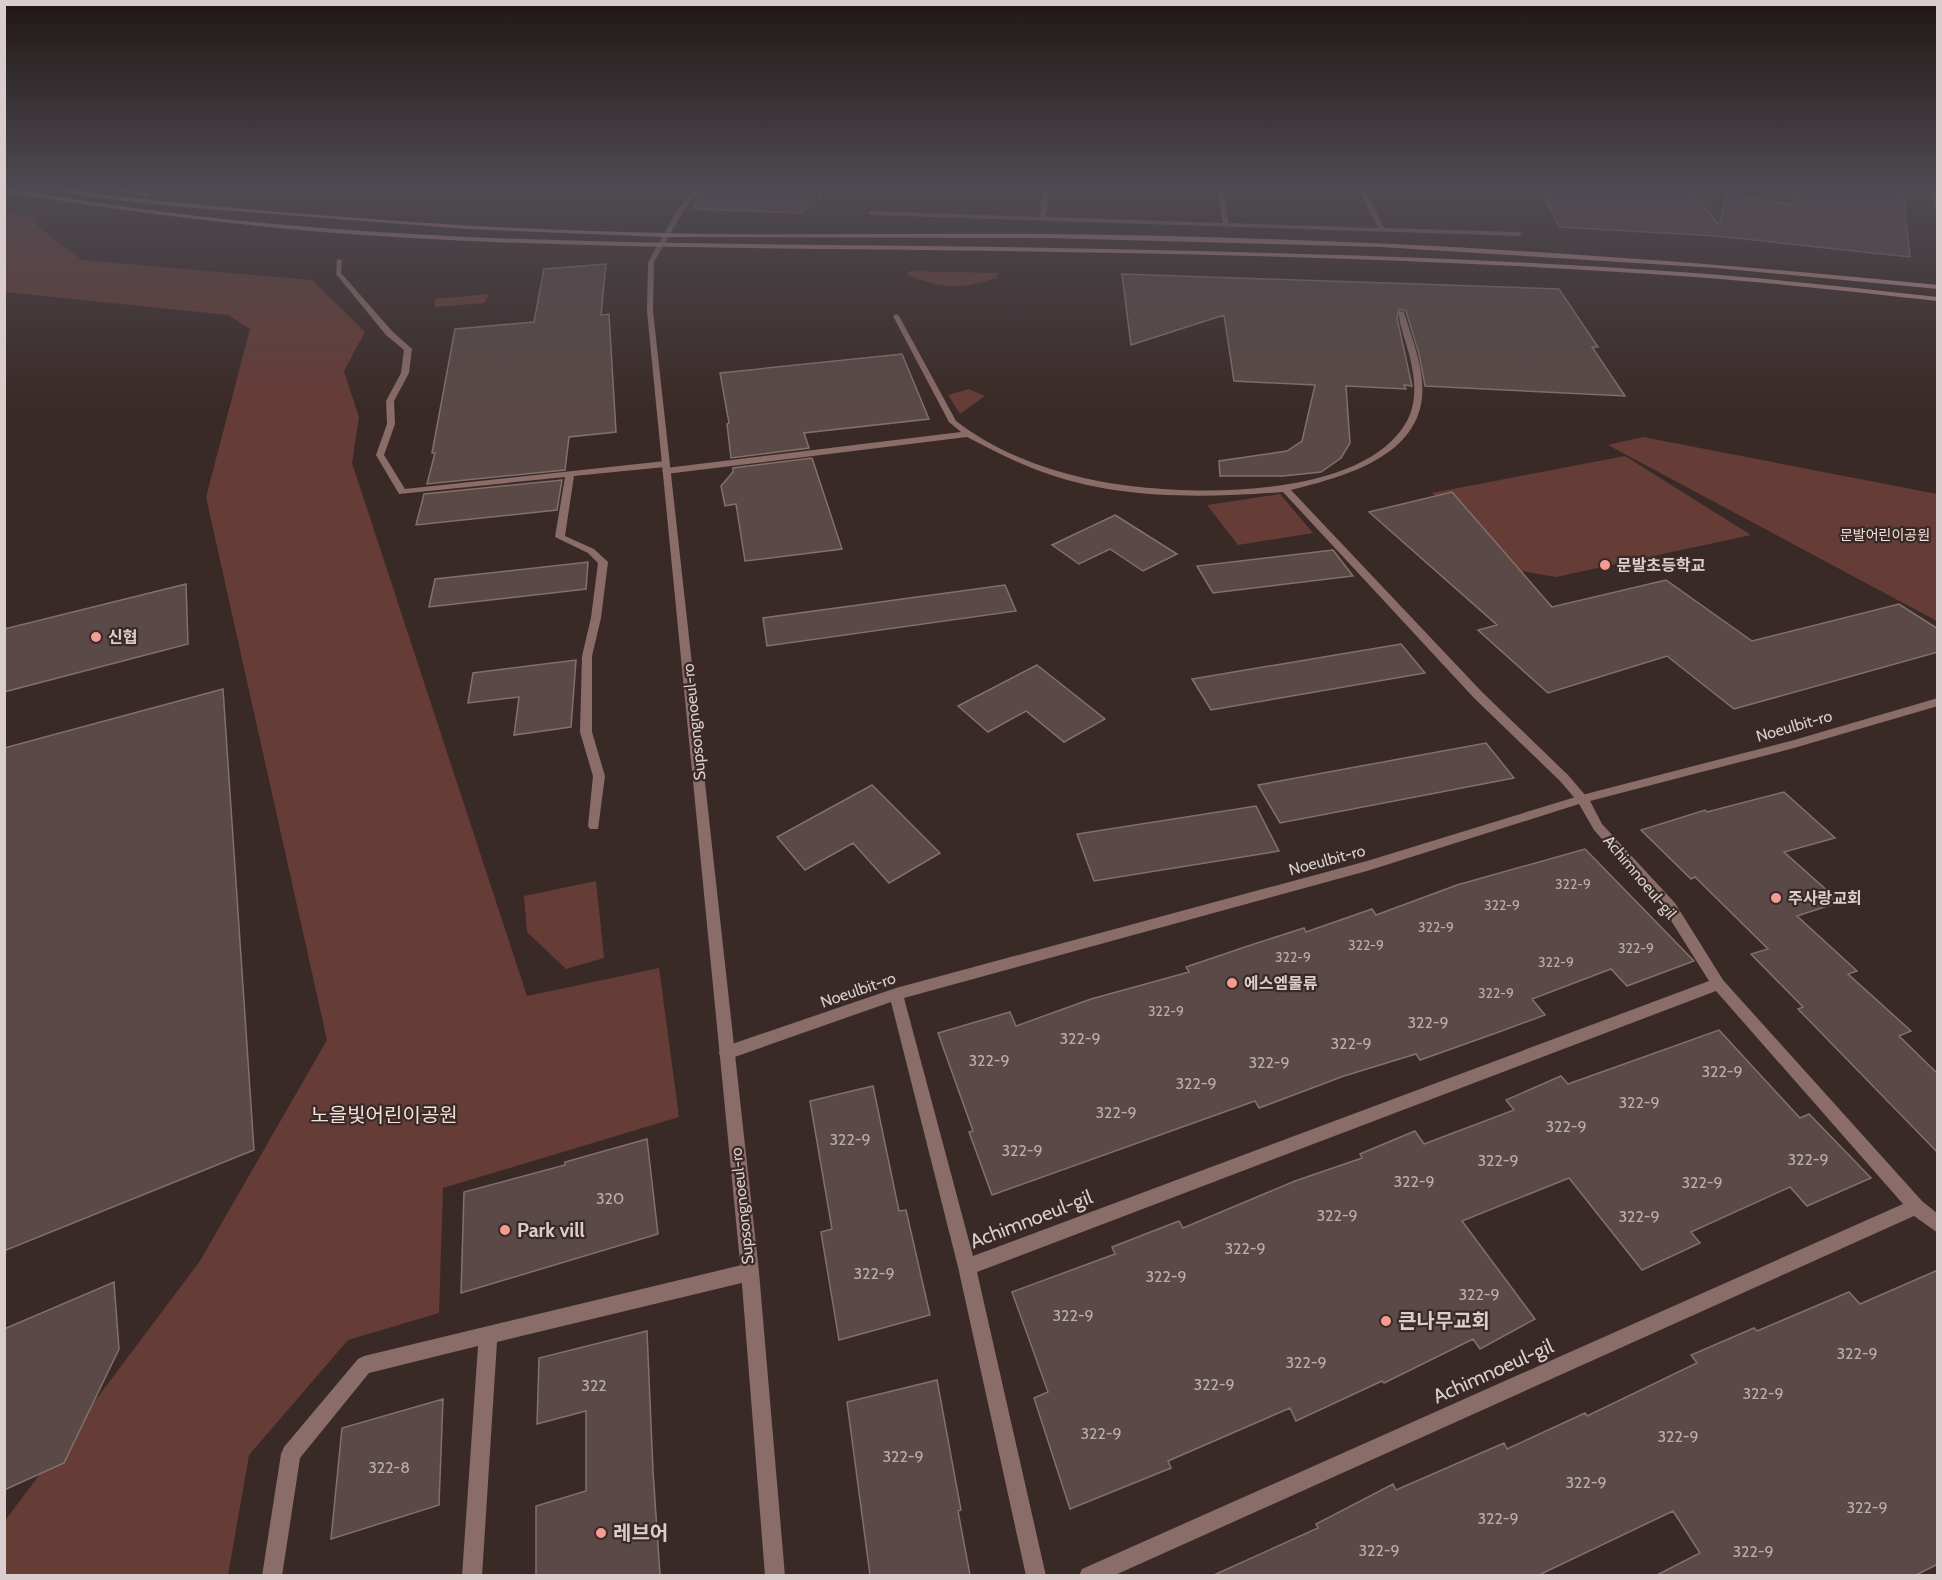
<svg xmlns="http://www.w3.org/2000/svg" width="1942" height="1580" font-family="Cabin,'Noto Sans KR',sans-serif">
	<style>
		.green { fill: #663c36 }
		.building { fill: #5a4946; stroke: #82706d; stroke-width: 1.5 }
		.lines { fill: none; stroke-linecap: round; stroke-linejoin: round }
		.service { fill: #8a6c68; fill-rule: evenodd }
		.minor { fill: #8a6c68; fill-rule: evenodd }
		.tertiary { fill: #8a6c68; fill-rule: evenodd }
		.secondary { fill: #be8f88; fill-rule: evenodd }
		.poi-dot { fill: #f59c90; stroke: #3a2a27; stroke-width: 2 }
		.labels { text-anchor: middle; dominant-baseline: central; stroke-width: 4.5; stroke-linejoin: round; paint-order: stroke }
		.far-park-label { font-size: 14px; fill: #f3dfdb; stroke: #3a2a27 }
		.number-label { font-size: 14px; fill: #b9adab }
		.poi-label { font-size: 16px; font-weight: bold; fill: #d9cecd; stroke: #3a2a27; text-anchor: start }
		.street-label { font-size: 16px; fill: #d9cecd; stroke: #3a2a27 }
		.near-number-label { font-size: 16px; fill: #b9adab }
		.near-park-label { font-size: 20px; fill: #f3dfdb; stroke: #3a2a27 }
		.near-street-label { font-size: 20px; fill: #d9cecd; stroke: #3a2a27 }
		.near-poi-label { font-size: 20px; font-weight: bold; fill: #d9cecd; stroke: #3a2a27; text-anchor: start }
	</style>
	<rect width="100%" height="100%" fill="#3a2a27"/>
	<path class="green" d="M5 211 38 219 36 225 82 260 312 280 365 332 344 371 359 417 352 463 527 996 659 968 679 1117 443 1188 439 1313 348 1340 249 1455 228 1575H5L4 1522 200 1261 327 1040 206 497 250 329 228 315 5 292Z
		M908 271 998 273 996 278C957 290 946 289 908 275Z
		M489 294 484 303 435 307V299Z
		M969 389 985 396 960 414 948 395Z
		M1643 437 1937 494V621L1608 445Z
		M1625 456 1751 535 1556 577 1521 571 1432 493Z
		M1280 494 1313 533 1238 545 1207 505Z
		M596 881 604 958 566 969 527 932 524 896Z"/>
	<path class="building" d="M704 186H818L802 213 695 209V199Z
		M1538 186H1614L1692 191 1719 225 1727 194 1794 205 1795 186H1902L1910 257 1717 236 1559 227Z
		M606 264 601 315 609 314 616 432 569 437 565 470 427 484 435 453H432L455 329 534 322 544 269Z
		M1122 274 1559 289 1598 347H1592L1625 396 1425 386 1419 354 1406 311 1399 309 1397 318 1412 386 1404 385 1406 389 1346 386 1350 443 1341 458 1321 472 1283 476H1220L1219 461 1287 451 1302 441 1315 385 1234 381 1224 315 1131 345Z
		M902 354 929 419 804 433 809 448 731 458 727 424 729 423 720 373Z
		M812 458 842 549 745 561 736 504 725 506 721 486 733 472V468Z
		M562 480 557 510 416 525 424 494Z
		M1452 492 1552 607 1666 580 1752 641 1899 604 1938 629V652L1734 709 1667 656 1548 693 1478 630 1497 625 1369 512Z
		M1115 515 1177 554 1143 571 1110 549 1079 564 1052 545Z
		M1333 550 1353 576 1213 593 1197 566Z
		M588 562 586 589 429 607 435 579Z
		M186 584 188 644 4 692V629Z
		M1005 585 1016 611 767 646 763 618Z
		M1401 644 1425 673 1211 710 1192 679Z
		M576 660 571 727 514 735 519 697 468 703 473 673Z
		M1037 665 1105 719 1064 742 1026 711 988 732 958 706Z
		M223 689 254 1150 4 1251V748Z
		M1486 743 1514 778 1280 823 1258 785Z
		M872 785 940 853 889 883 853 843 805 870 777 837Z
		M1784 792 1835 838 1784 852 1840 902 1797 916 1857 971 1848 974 1911 1031 1899 1036 1938 1074V1153L1798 1009 1803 1007 1751 954 1768 949 1695 877 1691 879 1641 830 1705 810 1707 812Z
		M1256 806 1279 851 1094 881 1077 834Z
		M1585 849 1694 961 1627 986 1611 969 1532 999 1545 1015 1496 1033 1420 1060 1416 1054 1344 1076 1259 1108 1255 1101 992 1195 969 1132 973 1131 938 1033 1010 1012 1016 1026 1091 999 1189 972 1186 967 1254 944 1304 928 1306 932 1372 909 1376 915 1457 885Z
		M1719 1030 1800 1118 1809 1114 1871 1178 1807 1206 1790 1187 1691 1232 1700 1243 1642 1270 1569 1178 1462 1221 1535 1319 1480 1349 1473 1339 1384 1383 1382 1381 1296 1421 1290 1408 1168 1461 1171 1468 1070 1509 1034 1398 1048 1392 1012 1292 1115 1254 1112 1247 1179 1221 1183 1228 1295 1181 1362 1158 1360 1154 1415 1131 1424 1144 1514 1110 1506 1100 1561 1076 1568 1084Z
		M873 1086 899 1211 906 1210 930 1315 839 1340 821 1232 832 1229 810 1101Z
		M647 1139 658 1234 461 1293 464 1192 565 1165V1162Z
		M1938 1270V1564L1916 1575H1657L1700 1553 1673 1511 1539 1575H1214L1318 1528 1316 1524 1393 1484 1396 1490 1504 1443 1507 1449 1585 1413 1587 1416 1697 1363 1691 1355 1754 1328 1757 1331 1849 1292 1860 1304Z
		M114 1282 119 1349 64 1463 4 1490V1329Z
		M647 1331 653 1471 660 1575H536V1506L586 1491V1411L537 1424 539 1358Z
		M937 1380 961 1510 958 1511 970 1575H870L847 1402Z
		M443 1399 439 1505 331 1539 342 1428Z"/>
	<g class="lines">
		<path class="service" d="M1043 186H1049L1046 217 1223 223 1216 186H1222L1229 223 1378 228 1357 186H1363L1384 228 1519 232 1522 234 1519 236 871 215 868 213 871 211 1040 217Z
			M1400 186H1469L1471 188 1468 190Z
			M337 259 342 260 341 273 392 331 412 349 409 373 394 401 395 424 384 455 405 489 665 461 669 464 665 467 574 476 565 536 594 549 608 562 601 618 592 656V732L605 776 598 829H590L588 826 593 776 580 732 582 656 591 618 598 563 588 553 555 537 565 477 399 494 376 455 387 424 386 401 401 373 404 350 386 335 336 274Z
			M1399 311 1404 312C1412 339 1425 369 1422 398 1415 459 1341 477 1291 490L1482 692 1568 775 1586 796 1588 799 1586 802H1578L1560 781 1474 698 1283 492C1201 498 1115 500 1037 470 1013 461 990 449 967 437L666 474 662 471 666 468 961 432 949 422 893 316 896 314 899 316 956 421C992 449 1039 468 1084 478 1164 497 1361 505 1407 421 1421 395 1412 362 1404 337 1402 328 1398 319 1399 311Z"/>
		<path class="minor" d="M822 186H828L820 198H816Z
			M1930 186H1936L1938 210 1935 208Z
			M1938 698V706L1794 748 1590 801 1602 824 1675 903 1723 980 1922 1201 1938 1214V1233L1914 1216 1113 1576H1079L1082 1569 1903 1204 1716 991 977 1272 1046 1576H1026L958 1267 891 1002 726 1060 721 1058 719 1053 721 1048 726 1046 896 988 1367 861 1582 795 1794 740ZM1579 804 1594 830 1665 911 1709 981 973 1256 904 998 1367 871Z
			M750 1263 756 1266 759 1272 756 1278 750 1281 497 1342 482 1576H462L478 1346 369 1373 300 1458 282 1576H262L281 1454 284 1447 358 1359 364 1356Z"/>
		<path class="tertiary" d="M697 186H702L684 210 654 262 653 311 759 1272 785 1576H765L741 1272 647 311 648 262 678 209Z"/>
		<path class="secondary" d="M31 186H47C128 199 210 206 293 213 416 223 540 231 663 233 790 236 917 233 1044 234 1343 237 1641 255 1938 285V289L1716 268 1381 247 1047 238 664 237 467 229 181 207 92 197Z
			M99 186H112L151 195 148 197Z
			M4 188C110 206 216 220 323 228 550 246 778 243 1004 247 1225 251 1446 256 1666 271 1757 277 1847 287 1938 297V301C1847 291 1757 281 1666 275 1446 260 1225 254 1004 251 778 247 550 250 323 232 216 223 110 209 4 192Z"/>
	</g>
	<linearGradient id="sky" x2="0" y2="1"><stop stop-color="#201715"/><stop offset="0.46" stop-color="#4f4a52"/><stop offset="1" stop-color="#4f4a52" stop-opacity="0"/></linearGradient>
	<rect width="1942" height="408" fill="url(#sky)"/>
	<g class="poi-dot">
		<circle cx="1605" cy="565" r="6"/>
		<circle cx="96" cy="637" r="6"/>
		<circle cx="1776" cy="898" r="6"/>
		<circle cx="1232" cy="983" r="6"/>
		<circle cx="505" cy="1230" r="6"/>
		<circle cx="1386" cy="1321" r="6"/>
		<circle cx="601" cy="1533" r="6"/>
	</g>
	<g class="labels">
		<g class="far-park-label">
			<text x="1885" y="535">문발어린이공원</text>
		</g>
		<g class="number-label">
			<text x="1573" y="884">322-9</text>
			<text x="1502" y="905">322-9</text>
			<text x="1436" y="927">322-9</text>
			<text x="1366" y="945">322-9</text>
			<text x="1636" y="948">322-9</text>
			<text x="1293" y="957">322-9</text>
			<text x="1556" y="962">322-9</text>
			<text x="1496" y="993">322-9</text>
			<text x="1166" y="1011">322-9</text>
		</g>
		<g class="poi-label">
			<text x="1617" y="565">문발초등학교</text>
			<text x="108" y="637">신협</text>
			<text x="1788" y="898">주사랑교회</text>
			<text x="1244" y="983">에스엠물류</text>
		</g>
		<g class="street-label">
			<text transform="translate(694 722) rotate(-96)">Supsongnoeul-ro</text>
			<text transform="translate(1794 726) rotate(-16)">Noeulbit-ro</text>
			<text transform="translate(1327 860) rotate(-15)">Noeulbit-ro</text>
			<text transform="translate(1640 877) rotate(50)">Achimnoeul-gil</text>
			<text transform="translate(858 990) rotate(-19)">Noeulbit-ro</text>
			<text transform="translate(742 1206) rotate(-96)">Supsongnoeul-ro</text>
		</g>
		<g class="near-number-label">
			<text x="1428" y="1022">322-9</text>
			<text x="1080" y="1038">322-9</text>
			<text x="1351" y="1043">322-9</text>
			<text x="989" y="1060">322-9</text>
			<text x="1269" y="1062">322-9</text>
			<text x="1722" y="1071">322-9</text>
			<text x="1196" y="1083">322-9</text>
			<text x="1639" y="1102">322-9</text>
			<text x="1116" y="1112">322-9</text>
			<text x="1566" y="1126">322-9</text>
			<text x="850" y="1139">322-9</text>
			<text x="1022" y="1150">322-9</text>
			<text x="1808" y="1159">322-9</text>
			<text x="1498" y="1160">322-9</text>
			<text x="1414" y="1181">322-9</text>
			<text x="1702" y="1182">322-9</text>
			<text x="610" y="1198">320</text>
			<text x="1337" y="1215">322-9</text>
			<text x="1639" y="1216">322-9</text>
			<text x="1245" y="1248">322-9</text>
			<text x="874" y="1273">322-9</text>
			<text x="1166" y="1276">322-9</text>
			<text x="1479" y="1294">322-9</text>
			<text x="1073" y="1315">322-9</text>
			<text x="1857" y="1353">322-9</text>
			<text x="1306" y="1362">322-9</text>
			<text x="1214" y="1384">322-9</text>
			<text x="594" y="1385">322</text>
			<text x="1763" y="1393">322-9</text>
			<text x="1101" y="1433">322-9</text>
			<text x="1678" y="1436">322-9</text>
			<text x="903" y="1456">322-9</text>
			<text x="389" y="1467">322-8</text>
			<text x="1586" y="1482">322-9</text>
			<text x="1867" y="1507">322-9</text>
			<text x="1498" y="1518">322-9</text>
			<text x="1379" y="1550">322-9</text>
			<text x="1753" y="1551">322-9</text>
		</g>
		<g class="near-park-label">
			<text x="384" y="1115">노을빛어린이공원</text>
		</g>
		<g class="near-street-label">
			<text transform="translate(1031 1219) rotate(-21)">Achimnoeul-gil</text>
			<text transform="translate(1493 1371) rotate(-24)">Achimnoeul-gil</text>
		</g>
		<g class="near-poi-label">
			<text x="517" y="1230">Park vill</text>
			<text x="1398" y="1321">큰나무교회</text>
			<text x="613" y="1533">레브어</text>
		</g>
	</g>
	<rect width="1942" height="1580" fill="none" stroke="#d9cecd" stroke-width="12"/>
</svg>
